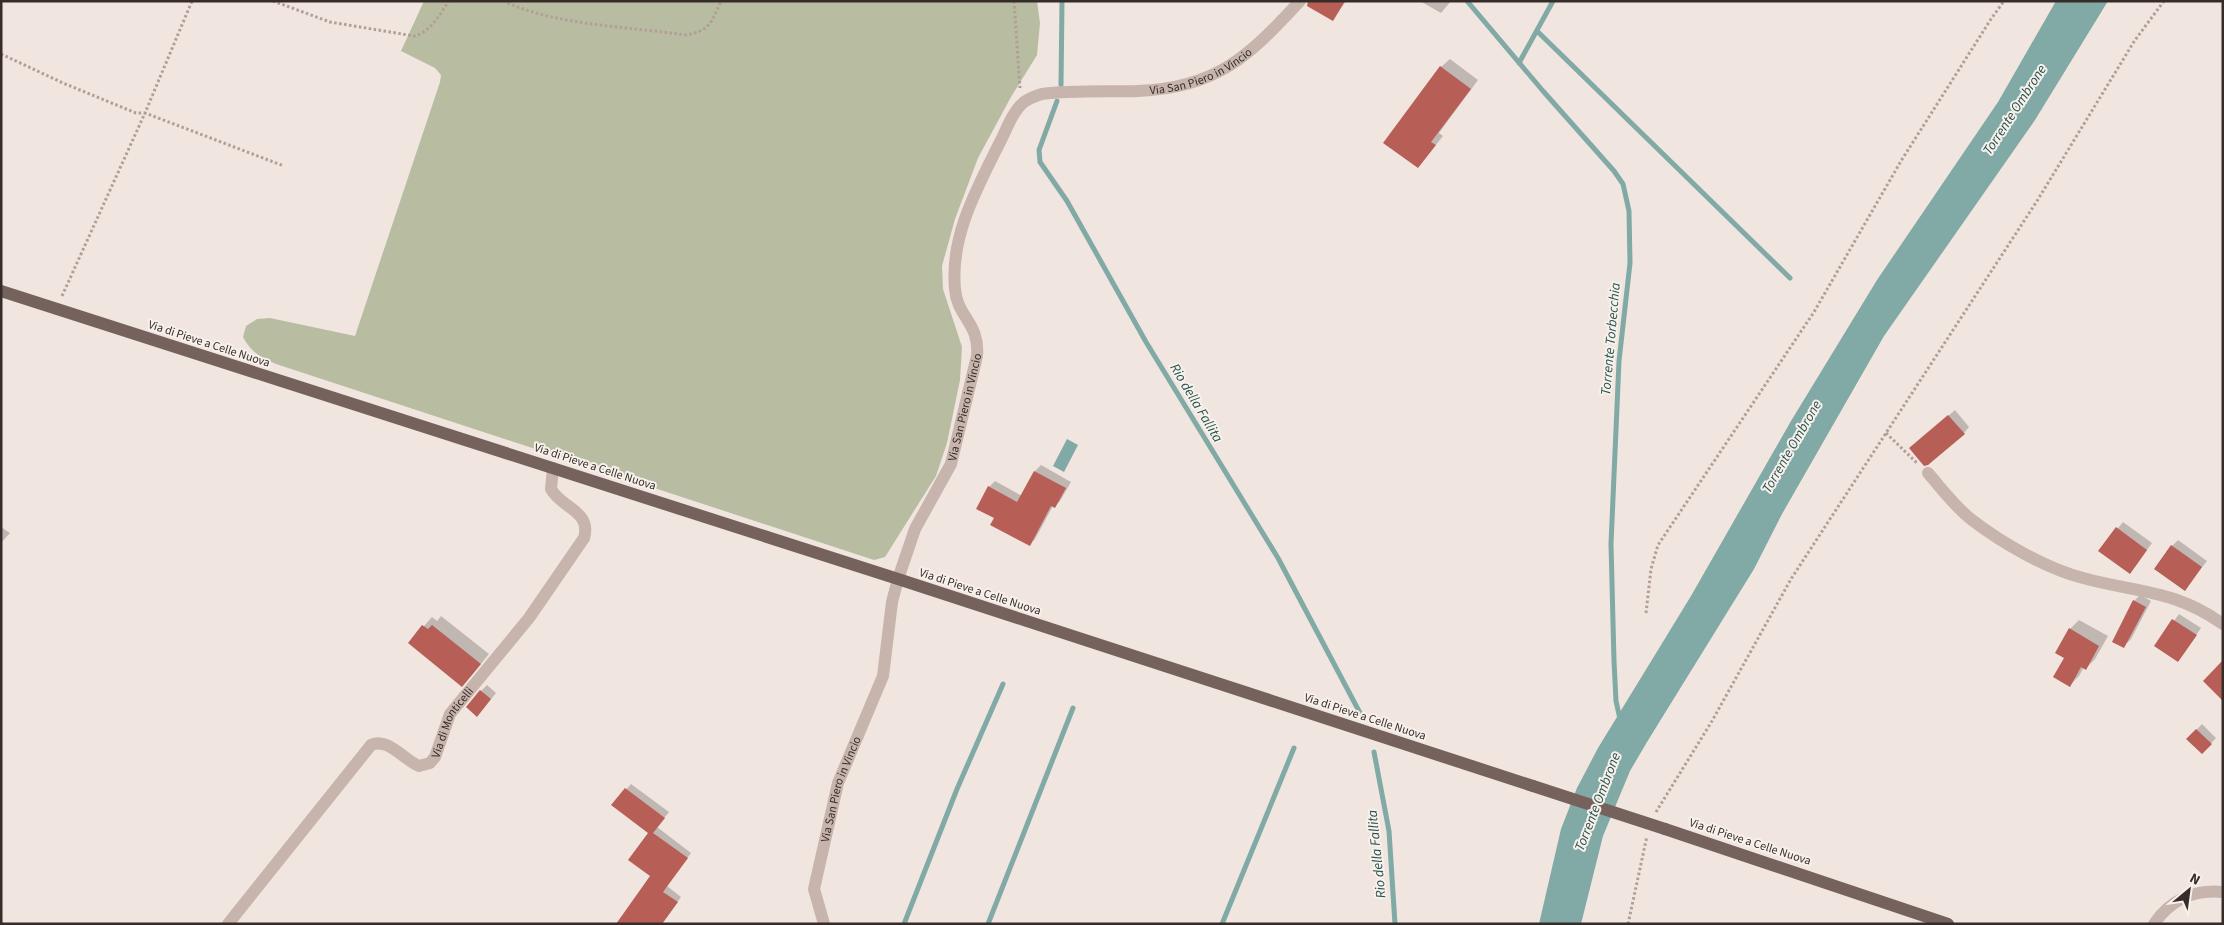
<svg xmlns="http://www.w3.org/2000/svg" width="2224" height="925" font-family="'Source Sans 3',sans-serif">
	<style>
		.green { fill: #b8bda1 }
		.water { fill: #81a9a5 }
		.shadow { fill: #0003 }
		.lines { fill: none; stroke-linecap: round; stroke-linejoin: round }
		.stream { stroke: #81a9a5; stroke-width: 5 }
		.building { fill: #b75e56 }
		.path { stroke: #b29e97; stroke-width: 3; stroke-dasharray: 2.5 2.5; stroke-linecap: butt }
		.minor { stroke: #c7b4ac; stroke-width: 12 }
		.major { stroke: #76625d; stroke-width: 12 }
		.major-bridge { stroke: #76625d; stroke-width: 12 }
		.labels { text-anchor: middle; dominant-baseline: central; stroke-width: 4; stroke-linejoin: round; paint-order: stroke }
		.street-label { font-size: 12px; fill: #362c2a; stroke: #f8f0eb }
		.water-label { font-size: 14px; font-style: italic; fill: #25524e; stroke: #f8f0eb }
	</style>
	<rect width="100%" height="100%" fill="#f0e5df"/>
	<path class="green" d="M424 1H1037L1040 23 1037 55 1011 97 978 158 955 219 942 266 943 289 962 347 960 380 947 443 936 476 885 557 874 560 276 364C261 358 251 352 243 337L246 326 257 319 270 318 355 336 440 82 441 75 435 68 401 51Z"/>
	<path class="water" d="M2056 1H2108L2035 120 1884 336 1782 514 1754 569 1647 742 1630 771 1603 836 1581 924H1539L1561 829 1577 788 1598 748 1691 596 1791 421 1877 280 1998 102Z
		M1067 439 1078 445 1064 472 1053 466Z"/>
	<path class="shadow" d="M1319 1H1346L1333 20Z
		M1420 1H1451L1441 13Z
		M1450 59 1478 80 1439 133 1443 136 1418 167 1441 67Z
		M1955 410 1969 427 1964 433 1917 443Z
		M1041 465 1071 482 1060 501 1055 506H1053L1035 539 1029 545 996 517 989 487 995 481 1022 496 1035 471Z
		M2123 522 2152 543 2135 567 2100 551Z
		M1 527 10 533 1 543Z
		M2178 540 2207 561 2185 589 2172 546Z
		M2140 595 2151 601 2131 639 2125 645 2113 641 2134 601Z
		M2179 614 2201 628 2178 661 2156 646Z
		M441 616 489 654 471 676 409 643 432 617 437 621Z
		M2079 620 2108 636 2095 659 2086 668 2084 667 2079 676 2070 685 2066 658 2070 629Z
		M487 685 496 693 483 709 481 691Z
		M2202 724 2216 738 2202 753 2188 739Z
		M631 784 669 812 657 827 691 853 667 886 681 897 662 924 652 876 650 833 613 805Z"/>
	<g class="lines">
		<path class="stream" d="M1467 1 1543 91 1614 171 1623 184 1629 211 1630 263 1619 361 1611 544 1614 661 1616 701 1620 719
			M1537 31 1790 278
			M1519 63 1553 1
			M1061 85 1062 1
			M1057 101 1039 150 1040 162 1067 201 1146 342 1278 558 1360 713
			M1374 752 1389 831 1395 924
			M904 924 957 789 1003 684
			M988 924 1073 708
			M1222 924 1294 748"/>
	</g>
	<path class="building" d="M1308 1H1345L1333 21 1307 6Z
		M1440 66 1471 89 1431 142 1436 145 1418 168 1383 143Z
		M1948 415 1965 434 1928 465 1924 466 1909 448Z
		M1034 471 1066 488 1055 508 1051 506 1030 546 990 525 994 518 976 509 988 486 1017 502Z
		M2116 527 2147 550 2130 574 2098 551Z
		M2171 545 2202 567 2185 591 2154 569Z
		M2133 600 2146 607 2124 648 2112 642Z
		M2172 619 2197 635 2178 662 2154 646Z
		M422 625 428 629 432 625 481 664 462 687 408 643Z
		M2069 628 2099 646 2086 670 2081 667 2070 687 2053 677 2064 658 2055 653Z
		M2223 660V701L2203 681Z
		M480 690 491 699 477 717 466 707Z
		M2196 729 2212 744 2202 754 2186 739Z
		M625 788 665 818 653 833 688 858 663 892 678 902 662 924H616L650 876 628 860 648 833 611 805Z"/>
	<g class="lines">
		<path class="path" d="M273 1 330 22 414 36C431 32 440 14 449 1
			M503 1C557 26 626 26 685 35 710 31 711 23 721 1
			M1014 1 1020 88
			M1 54 63 83 136 113H145L192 1
			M62 296 145 113 284 166
			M1886 433 1918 464
			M1646 613 1651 569 1658 545 1814 312 1901 161 1991 19 2004 1
			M1656 812 1712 721 1791 579 2037 201 2135 40 2164 1
			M1628 924 1647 836"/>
		<g class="minor">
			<path d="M1928 473C1942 489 1955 507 1972 520 2002 543 2047 569 2083 578 2138 593 2173 589 2223 624"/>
			<path id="s1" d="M228 924 371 745C388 737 404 760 419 766L430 763 435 757 450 714 529 618 584 538C592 511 561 508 551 489L553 468"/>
			<path id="s2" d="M824 924 814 889 838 783 883 676 892 602 898 579 915 529 951 464 977 356C980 323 957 317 955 289 950 237 976 190 999 144 1006 131 1012 112 1024 102 1030 98 1035 96 1042 94 1073 90 1106 92 1138 91 1217 88 1249 56 1300 1"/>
			<path d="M2154 924C2170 900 2194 889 2223 892"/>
		</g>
		<path class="major" d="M1 291 898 579 1533 786
			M1665 829 1948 924"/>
		<path class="major-bridge" d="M1533 786 1665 829"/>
	</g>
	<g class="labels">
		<g class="street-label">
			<text stroke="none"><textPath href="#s2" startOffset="1055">Via San Piero in Vincio</textPath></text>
			<text transform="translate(209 344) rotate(18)">Via di Pieve a Celle Nuova</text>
			<text stroke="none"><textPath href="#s2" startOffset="545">Via San Piero in Vincio</textPath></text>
			<text transform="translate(595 467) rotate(18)">Via di Pieve a Celle Nuova</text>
			<text transform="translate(980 592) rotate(18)">Via di Pieve a Celle Nuova</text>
			<text transform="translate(1365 717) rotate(18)">Via di Pieve a Celle Nuova</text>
			<text stroke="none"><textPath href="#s1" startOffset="342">Via di Monticelli</textPath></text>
			<text stroke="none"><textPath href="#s2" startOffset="140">Via San Piero in Vincio</textPath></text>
			<text transform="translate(1750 842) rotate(18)">Via di Pieve a Celle Nuova</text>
		</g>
		<g class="water-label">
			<text transform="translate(2015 110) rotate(-57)">Torrente Ombrone</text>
			<text transform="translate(1611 339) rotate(-85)">Torrente Torbecchia</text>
			<text transform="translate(1196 403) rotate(59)">Rio della Fallita</text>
			<text transform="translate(1792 447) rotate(-60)">Torrente Ombrone</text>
			<text transform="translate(1598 802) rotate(-69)">Torrente Ombrone</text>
			<text transform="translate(1377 854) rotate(-96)">Rio della Fallita</text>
		</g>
	</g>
	<rect width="2224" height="925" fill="none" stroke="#362c2a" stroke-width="5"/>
	<g transform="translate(2189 890) rotate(29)" stroke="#f8f0eb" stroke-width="4" paint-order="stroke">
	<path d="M0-4L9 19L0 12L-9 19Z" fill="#362c2a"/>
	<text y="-8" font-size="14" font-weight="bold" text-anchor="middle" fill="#362c2a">N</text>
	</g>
</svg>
